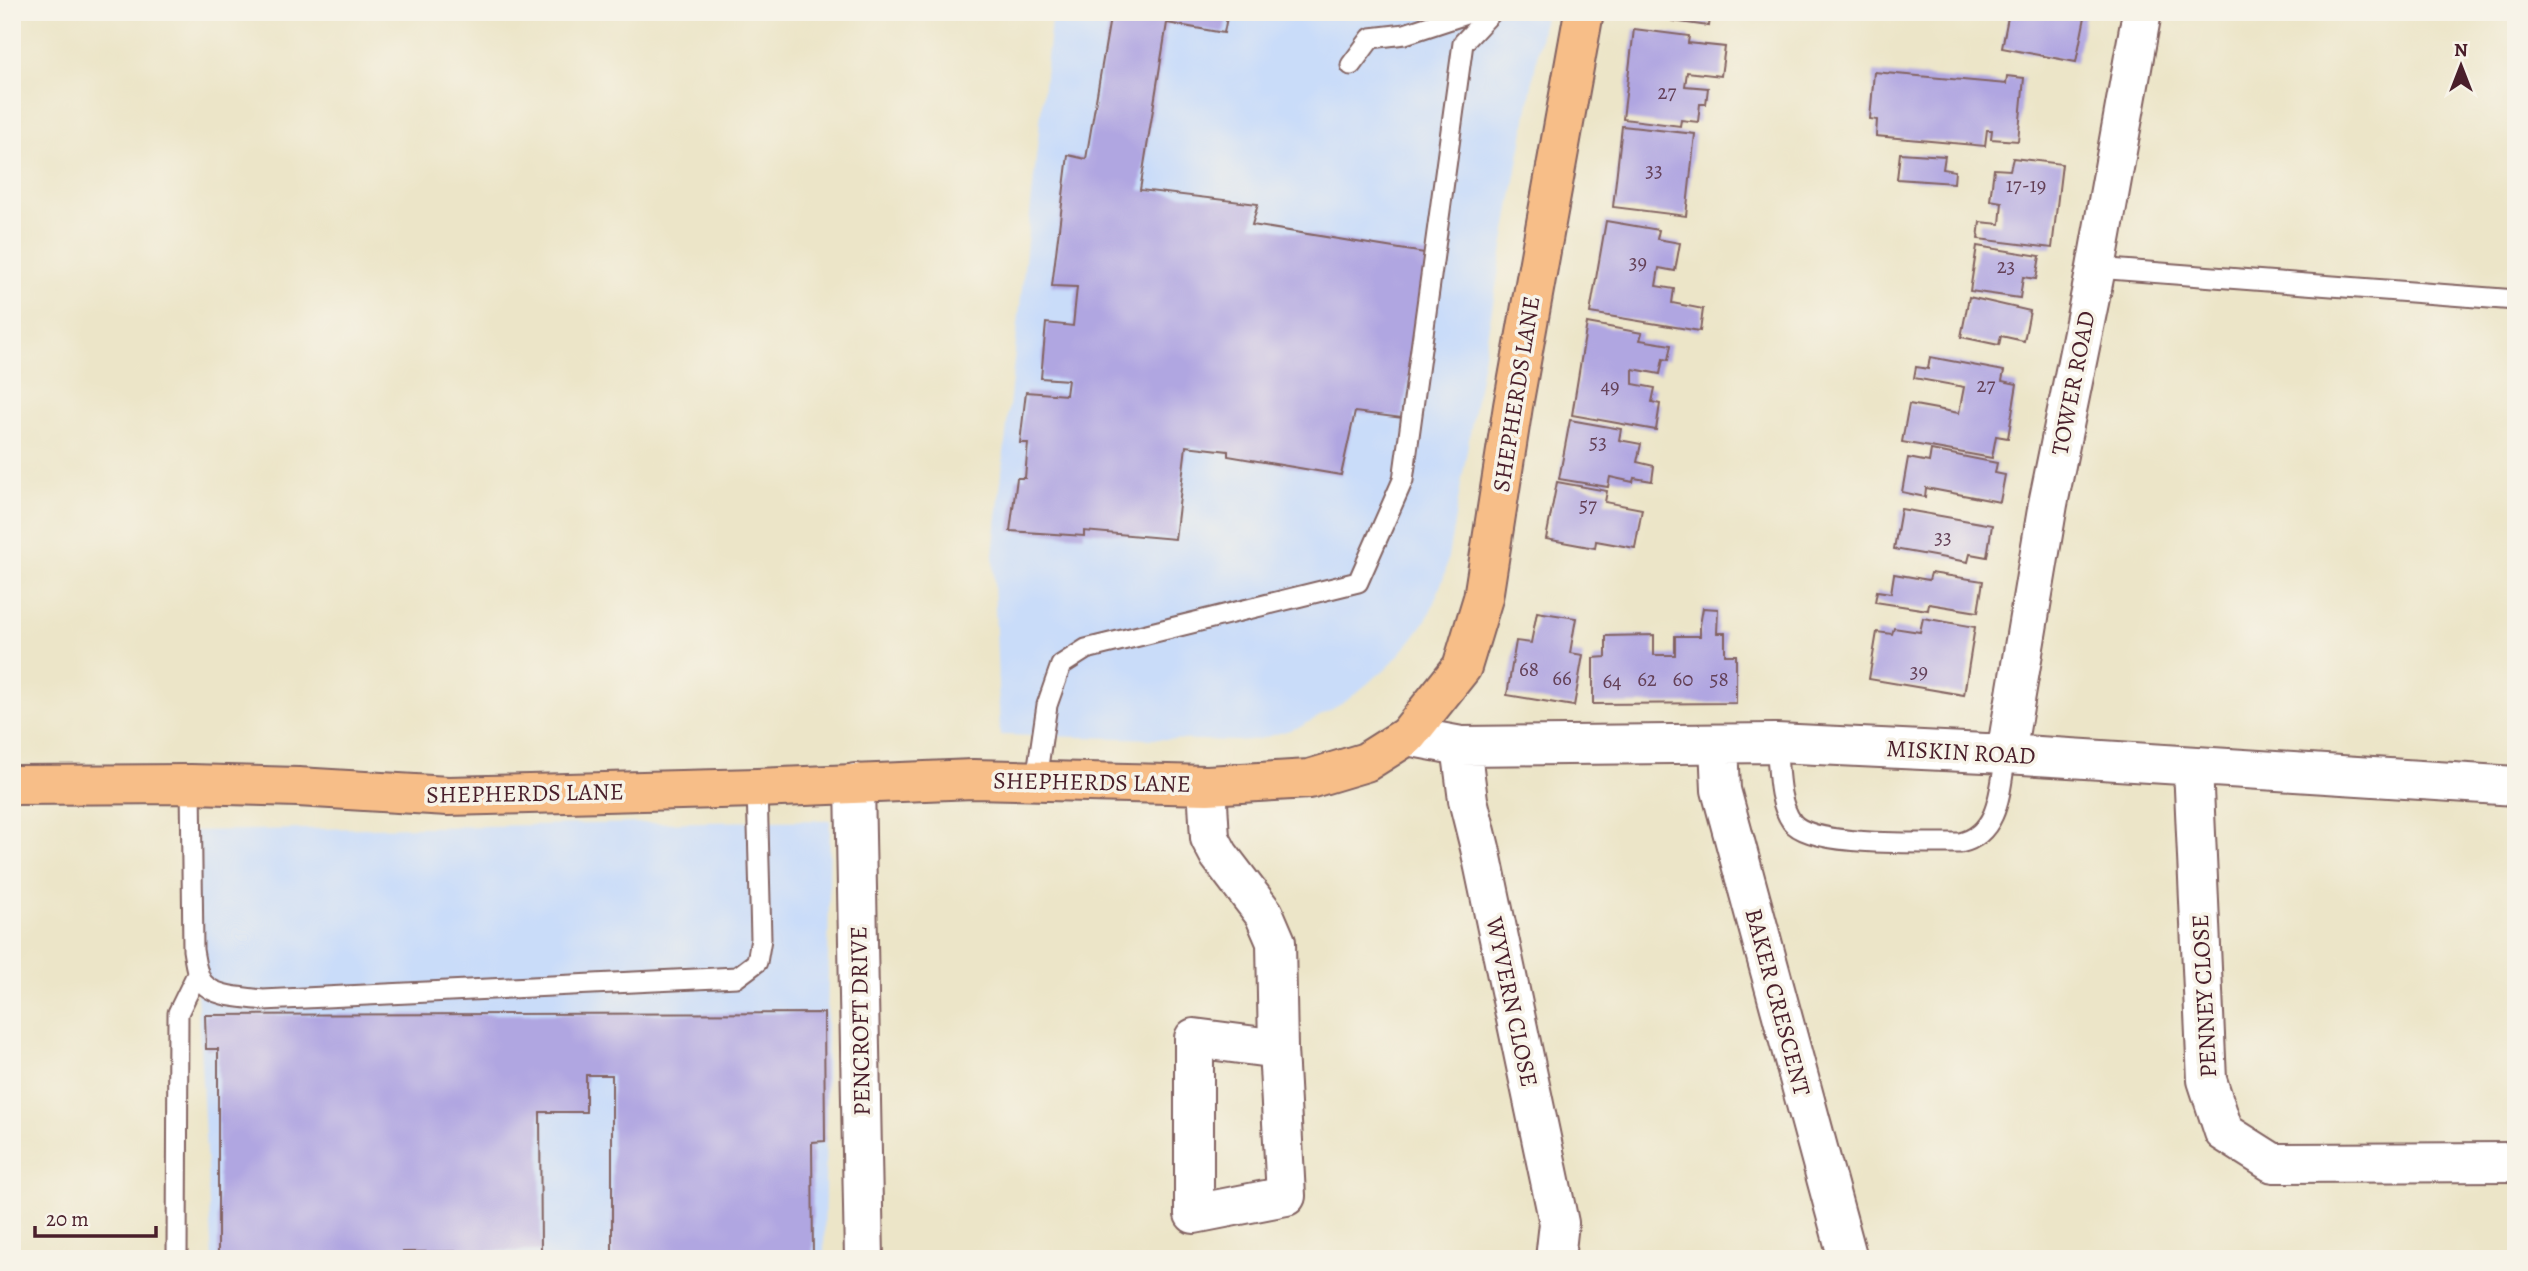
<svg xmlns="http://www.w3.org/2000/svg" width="2528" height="1271" font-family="Alegreya,serif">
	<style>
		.built { fill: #c9dcf9 }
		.building { fill: #b0a6e1 }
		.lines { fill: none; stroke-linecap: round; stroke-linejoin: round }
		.service-casing { stroke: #836462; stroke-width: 23 }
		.minor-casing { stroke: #836462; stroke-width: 42 }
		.primary-casing { stroke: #836462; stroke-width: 42 }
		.service { stroke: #fff; stroke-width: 19 }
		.minor { stroke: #fff; stroke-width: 38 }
		.primary { stroke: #f7be88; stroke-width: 38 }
		.labels { text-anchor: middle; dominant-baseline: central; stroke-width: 7; stroke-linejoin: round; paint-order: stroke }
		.number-label { font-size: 21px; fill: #644158 }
		.street-label { font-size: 24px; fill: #4a1f2b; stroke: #f7f3e8 }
	</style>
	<rect width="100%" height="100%" fill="#f7f3e8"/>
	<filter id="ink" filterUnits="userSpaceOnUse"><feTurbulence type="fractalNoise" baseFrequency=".0143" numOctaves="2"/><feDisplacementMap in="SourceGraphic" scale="14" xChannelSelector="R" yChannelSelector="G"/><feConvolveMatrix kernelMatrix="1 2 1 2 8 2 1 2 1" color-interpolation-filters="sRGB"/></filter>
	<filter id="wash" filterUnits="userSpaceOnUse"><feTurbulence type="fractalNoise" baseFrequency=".00686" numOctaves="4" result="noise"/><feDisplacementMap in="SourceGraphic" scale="28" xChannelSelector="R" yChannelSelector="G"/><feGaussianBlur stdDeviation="1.57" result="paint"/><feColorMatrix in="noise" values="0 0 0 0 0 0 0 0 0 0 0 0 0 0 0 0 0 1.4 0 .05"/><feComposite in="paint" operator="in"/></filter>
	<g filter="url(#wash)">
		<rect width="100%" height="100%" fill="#ece5c8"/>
		<path class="built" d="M1052 12H1545L1445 574 1429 615 1416 635 1388 667 1345 702 1300 727 1259 739 1238 741 1000 735 993 554Z
			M830 820 824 1259H212L188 831Z"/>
		<g id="blocks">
			<path class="building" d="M1111 12H1228L1224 33 1167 23 1140 190 1258 204 1252 225 1431 254 1402 418 1355 412 1341 475 1228 456V451L1186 446 1175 539 1084 531V536L1010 531 1017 478H1025L1028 443H1020L1026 392 1066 395 1068 380 1041 378 1046 323 1073 326 1077 287 1052 286 1068 155 1086 159Z
				M1666 12H1730L1729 19 1710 17 1709 26 1672 21 1673 15Z
				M2009 12H2086L2076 62 2002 48Z
				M1634 29 1689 36 1688 43 1725 47 1721 76 1687 72 1685 86 1708 88 1706 104H1700L1698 122 1681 120 1680 126 1623 119Z
				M1874 72 2006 84 2007 76 2024 78 2018 141 1991 139 1992 130H1987L1985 146 1876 136 1877 120 1870 119Z
				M1622 126 1695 134 1686 216 1613 207Z
				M1900 153 1945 156 1943 169 1955 171 1954 183 1897 179Z
				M2013 158 2062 164 2052 248 1978 239 1980 222 2000 224 2002 202 1990 200 1994 169 2010 170Z
				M1606 221 1659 230 1657 239 1680 243 1675 271 1659 268 1656 286 1674 289 1672 303 1703 309 1700 331 1590 313Z
				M1977 246 2040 256 2036 279 2023 277 2020 298 1970 291Z
				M1969 297 2030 311 2024 341 2001 336 1999 345 1961 337Z
				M1587 323 1642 333 1640 340 1671 345 1668 360 1663 359 1660 374 1633 369V384L1655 388 1652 402 1660 404 1656 430 1572 415Z
				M1930 357 2004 371 2002 381 2017 384 2008 438 1996 436 1992 458 1902 442 1909 404 1959 413 1964 387 1914 378 1916 367 1928 369Z
				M1570 420 1621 429 1619 440 1641 444 1637 462 1654 466 1652 481 1634 478 1633 482 1610 477 1608 487 1559 479Z
				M1931 450 1997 463 1995 473 2005 475 2000 502 1926 488 1925 497 1902 492 1908 458 1929 462Z
				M1557 482 1607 491 1605 502 1642 509 1635 548 1596 541 1595 548 1546 539Z
				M1901 509 1992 525 1987 557 1970 554 1968 562 1894 549Z
				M1931 573 1983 581 1978 612 1929 604 1928 610 1875 602 1877 591 1891 593 1894 574 1929 580Z
				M1703 608 1718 609 1717 633H1725V655H1736V703L1593 704V658L1606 657V636L1654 635V655H1675V636H1700V625Z
				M1537 612 1576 618 1570 653 1583 655 1574 706 1507 695 1516 641 1531 643Z
				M1923 618 1975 627 1964 695 1869 679 1877 632 1892 634 1894 628 1920 632Z
				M824 1013 825 1141 812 1142 813 1259H612V1075H586V1112H540L541 1251 403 1252V1259H218V1049H206L205 1015Z"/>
		</g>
	</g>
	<g filter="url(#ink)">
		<use href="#blocks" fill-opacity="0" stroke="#836462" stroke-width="2"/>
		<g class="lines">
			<defs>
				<path id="service" d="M1351 65 1371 38 1405 34 1472 12
					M2096 268 2516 300
					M1776 743C1779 767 1777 801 1792 822 1811 848 1927 842 1960 843 2000 834 2000 788 2006 754
					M1036 780 1047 705 1061 665 1086 649 1358 582 1403 480 1463 43 1492 12
					M191 784 193 950C195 961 196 974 203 983 216 998 245 997 263 1000L737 977 757 962 761 939 757 788
					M177 1259 178 1013 198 972"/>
				<path id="minor" d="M1407 736 1461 746 1776 743 2006 754 2516 786
					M1719 744 1721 790 1848 1259
					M1461 746 1468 800 1480 848 1559 1223 1555 1259
					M2006 754 2048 504 2096 268 2142 12
					M2193 767 2207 1080 2224 1132 2273 1163 2516 1162
					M855 783 864 1259
					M1207 785 1210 838 1219 855 1264 914 1276 942 1278 1049 1286 1196 1194 1214V1038L1278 1049"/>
				<path id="primary" d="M12 785 191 784 298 787 448 796 757 788 973 779 1207 785 1309 779 1366 762 1407 736 1462 667 1483 598 1513 406 1584 12"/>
			</defs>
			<use href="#service" class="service-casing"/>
			<use href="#minor" class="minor-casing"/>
			<use href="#primary" class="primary-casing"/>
			<use href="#service" class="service"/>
			<use href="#minor" class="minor"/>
			<use href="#primary" class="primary"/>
		</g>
	</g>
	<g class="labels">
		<g class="number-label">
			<text x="1667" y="92">27</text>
			<text x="1654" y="170">33</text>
			<text x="2026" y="185">17-19</text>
			<text x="1638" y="262">39</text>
			<text x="2006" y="266">23</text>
			<text x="1986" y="385">27</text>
			<text x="1610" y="386">49</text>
			<text x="1598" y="442">53</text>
			<text x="1588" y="505">57</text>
			<text x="1943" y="537">33</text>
			<text x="1529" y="669">68</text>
			<text x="1919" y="671">39</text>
			<text x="1562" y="678">66</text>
			<text x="1647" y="679">62</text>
			<text x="1683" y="679">60</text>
			<text x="1719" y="679">58</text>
			<text x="1612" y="681">64</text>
		</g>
		<g class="street-label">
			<text transform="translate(2073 383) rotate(-79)">TOWER ROAD</text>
			<text transform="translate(1516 394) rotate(-81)">SHEPHERDS LANE</text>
			<text transform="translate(1961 752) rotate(3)">MISKIN ROAD</text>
			<text transform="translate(1092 782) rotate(1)">SHEPHERDS LANE</text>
			<text transform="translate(525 793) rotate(-1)">SHEPHERDS LANE</text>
			<text transform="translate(2204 996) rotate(-93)">PENNEY CLOSE</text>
			<text transform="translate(1512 1002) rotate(78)">WYVERN CLOSE</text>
			<text transform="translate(1778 1002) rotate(75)">BAKER CRESCENT</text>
			<text transform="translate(860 1021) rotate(-91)">PENCROFT DRIVE</text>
		</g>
	</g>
	<rect width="2528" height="1271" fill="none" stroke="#f7f3e8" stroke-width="42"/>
	<g transform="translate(2461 66)" stroke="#f7f3e8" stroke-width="5" paint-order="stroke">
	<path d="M0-5L12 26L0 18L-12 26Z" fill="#4a1f2b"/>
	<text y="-10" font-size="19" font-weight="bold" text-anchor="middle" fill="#4a1f2b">N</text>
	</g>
	<path d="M35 1226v10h121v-10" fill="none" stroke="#4a1f2b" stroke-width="3.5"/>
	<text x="46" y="1226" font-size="21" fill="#4a1f2b" stroke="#f7f3e8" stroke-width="5" paint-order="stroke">20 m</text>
</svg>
